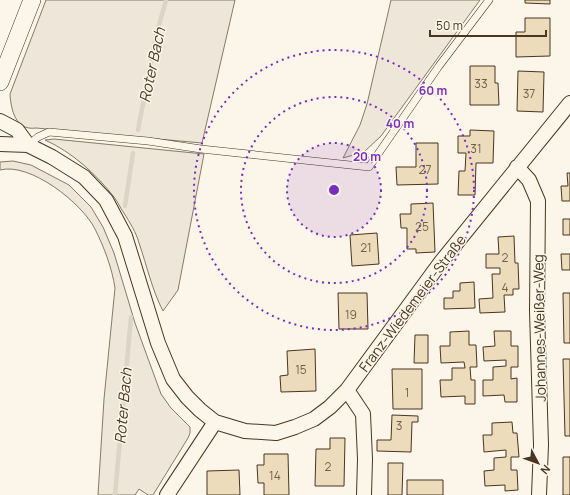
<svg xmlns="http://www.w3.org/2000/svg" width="570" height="495" font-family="Manrope,sans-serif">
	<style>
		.green { fill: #ede6d9; stroke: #887966 }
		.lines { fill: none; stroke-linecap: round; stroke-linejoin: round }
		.stream { stroke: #dcd4c6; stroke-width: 4.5 }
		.building { fill: #ecdcbc; stroke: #4a3520 }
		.service-casing { stroke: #4a3520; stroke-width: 8 }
		.minor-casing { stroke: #4a3520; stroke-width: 16 }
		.tertiary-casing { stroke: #4a3520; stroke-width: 18 }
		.service { stroke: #fbf6e9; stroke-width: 7 }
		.minor { stroke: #fbf6e9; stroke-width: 14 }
		.tertiary { stroke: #fbf6e9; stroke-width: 17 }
		.ring { fill: none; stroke: #7b2cbf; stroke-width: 2; stroke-dasharray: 2 4 }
		.labels { text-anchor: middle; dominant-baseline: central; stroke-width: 3; stroke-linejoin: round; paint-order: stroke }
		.number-label { font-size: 12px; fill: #725f47 }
		.street-label { font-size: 14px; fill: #4a3520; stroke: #fbf6e9 }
		.water-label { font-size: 15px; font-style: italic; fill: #4a3520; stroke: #fbf6e9 }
		.centre { fill: #7b2cbf; stroke: #fbf6e9; stroke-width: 2 }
		.ring-label { font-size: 12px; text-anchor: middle; font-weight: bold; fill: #7b2cbf; stroke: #fbf6e9; stroke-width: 3; stroke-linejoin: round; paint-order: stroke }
	</style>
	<rect width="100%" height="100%" fill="#fbf6e9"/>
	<path class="green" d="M46 0H235L202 143 36 128C15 131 11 109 10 94Z
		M391 0H480L381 136 364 152 343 158 360 125 367 104Z
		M54 139 204 154 178 290 163 311C152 290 147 266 139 243 136 232 130 223 124 213 120 208 118 202 114 197 96 174 72 152 45 140Z
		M13 161 31 165 69 185 91 207 103 227 114 253 135 323 161 394 171 408 190 427V433L188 438 153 495H148L139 489 135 495H98L104 399 115 288C112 268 104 247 95 229 82 203 30 162 0 170V162Z"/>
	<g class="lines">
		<path class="stream" d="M138 130 156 36 166 0
			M125 206 133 153
			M115 495 131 317"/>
	</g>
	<path class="building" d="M525 0H550V4L525 3Z
		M525 18H550V56L516 57V32H525Z
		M470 66H495V83H498L499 105H470Z
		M518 71 544 72 543 112 517 111Z
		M470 130 494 131 493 163H476L475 195H458L459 171H465L466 153H458V136H470Z
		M416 143H438V184L397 185 396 167H416Z
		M567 173H570V201H562L561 186H568Z
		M433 203 435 252 416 253V249H407V228H401L400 214H411V204Z
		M563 219H570V235H563Z
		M377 233 379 264 352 266 350 235Z
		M514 236 515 263H518L519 289H513V295H504L505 312 480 313 479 299 493 298 492 274H500V268H486V254H499L498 237Z
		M561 254H570V270H562Z
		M474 282 475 308 444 309V298H453V291H460V283Z
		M338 293H367L368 329H339Z
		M563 293H570V343H564Z
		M469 331V345H476L477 367H470L471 380H475V404H465V396L441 397 440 380H452V368H465L464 362 441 363 440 346H450V332Z
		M494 331H511V346H518V367H511V379L517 378V402H505L504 395 483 396V380H493V367L506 366V360L484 361 483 347 495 346Z
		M415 335H428V363H414Z
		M315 349 316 391 281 392 280 376 288 375 287 351Z
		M563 359H570V436H565Z
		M392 369H422V409H393Z
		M392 415 418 416V422H412L411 452 377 451V440H391Z
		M512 422 513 433H517L519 457H511V470H517L518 490 505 491V485L485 486 484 471 494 470V458L506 457V450L484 452 483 435H492V423Z
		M330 438H345L344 486H315L316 449H330Z
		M264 454H288L289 495H264V483H258L257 465H264Z
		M563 457H570V495H563Z
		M388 463H403L402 495H388Z
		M239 470 240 495H207V471Z
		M407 480H443V495H407Z"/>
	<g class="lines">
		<defs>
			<path id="service" d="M28 145 38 137 49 132 148 141 201 149 369 167 439 66 489 0"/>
			<path id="minor" d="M0 121 17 130 28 145
				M0 144 28 145 52 157 84 177 106 200 125 236 158 343 173 379 187 397 200 410 215 422 245 431 276 433 295 427 314 419 330 407 347 390 441 262 570 103
				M517 167 529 180 538 201 537 311 541 445 539 495
				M347 390 363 414 365 459 364 495
				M167 495 215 422"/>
			<path id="tertiary" d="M0 82 32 0"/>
		</defs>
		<use href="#service" class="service-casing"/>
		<use href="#minor" class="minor-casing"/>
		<use href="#tertiary" class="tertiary-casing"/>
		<use href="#service" class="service"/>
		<use href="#minor" class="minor"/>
		<use href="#tertiary" class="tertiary"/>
	</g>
	<circle cx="334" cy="190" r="47" fill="#7b2cbf" fill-opacity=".12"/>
	<g class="ring">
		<circle cx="334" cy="190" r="47"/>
		<circle cx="334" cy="190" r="93"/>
		<circle cx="334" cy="190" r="140"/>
	</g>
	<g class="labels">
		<g class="number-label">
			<text x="481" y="83">33</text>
			<text x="529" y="93">37</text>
			<text x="476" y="148">31</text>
			<text x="425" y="169">27</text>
			<text x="422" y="226">25</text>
			<text x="366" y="247">21</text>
			<text x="505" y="257">2</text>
			<text x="505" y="287">4</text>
			<text x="351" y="314">19</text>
			<text x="301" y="369">15</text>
			<text x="407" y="392">1</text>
			<text x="399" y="425">3</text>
			<text x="328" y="466">2</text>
			<text x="275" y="475">14</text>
		</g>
		<g class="street-label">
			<text transform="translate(412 303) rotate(-53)">Franz-Wiedemeier-Straße</text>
			<text transform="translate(539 328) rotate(-91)">Johannes-Weißer-Weg</text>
		</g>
		<g class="water-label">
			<text transform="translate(152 65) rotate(-78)">Roter Bach</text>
			<text transform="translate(123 406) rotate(-85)">Roter Bach</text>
		</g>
	</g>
	<circle cx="334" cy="190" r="6" class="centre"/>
	<g class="ring-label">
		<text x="433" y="95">60 m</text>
		<text x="400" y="128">40 m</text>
		<text x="367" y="161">20 m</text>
	</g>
	<g transform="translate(538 463) rotate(131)" stroke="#fbf6e9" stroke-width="3" paint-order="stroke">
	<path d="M0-3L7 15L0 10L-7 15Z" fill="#4a3520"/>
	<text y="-6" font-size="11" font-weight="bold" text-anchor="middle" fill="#4a3520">N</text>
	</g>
	<path d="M430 30v6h116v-6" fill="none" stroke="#4a3520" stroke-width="2"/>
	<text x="436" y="30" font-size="12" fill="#4a3520" stroke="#fbf6e9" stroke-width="3" paint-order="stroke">50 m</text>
</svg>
